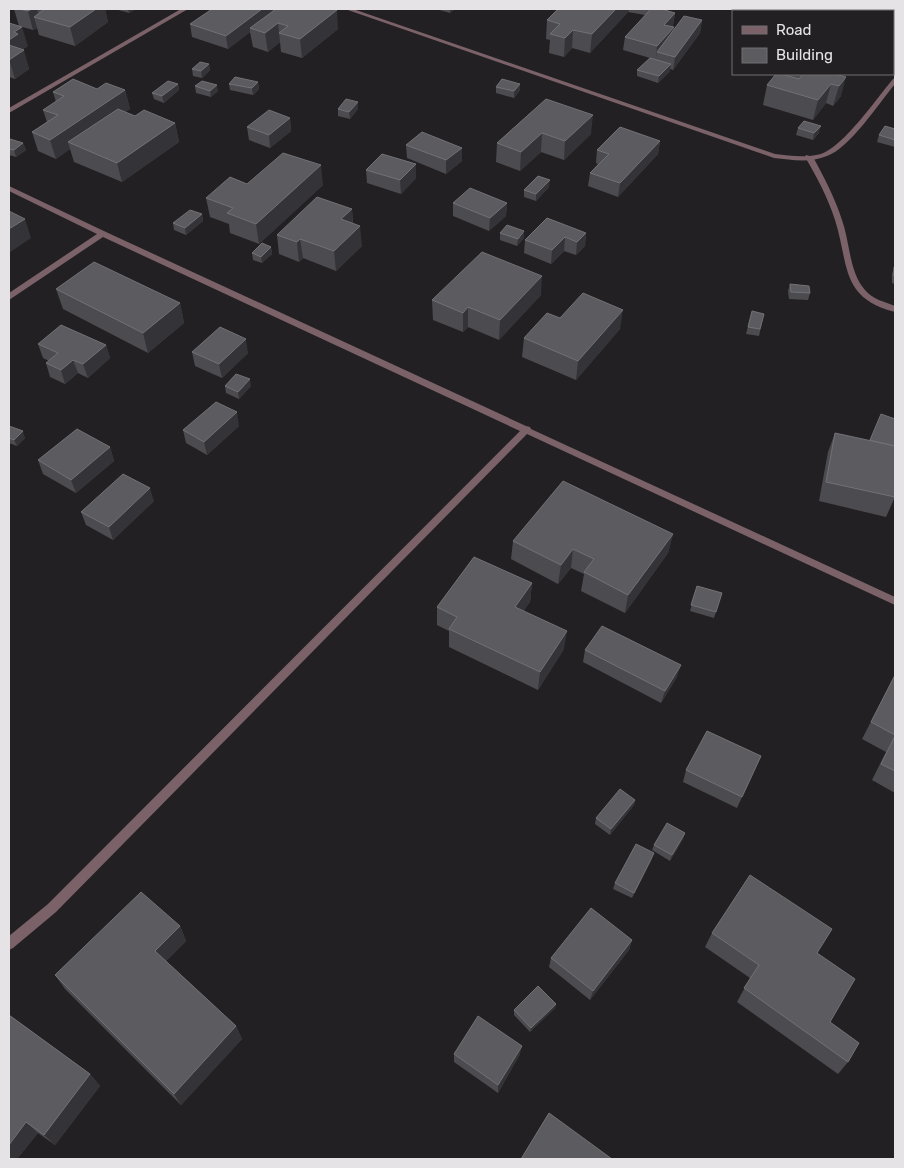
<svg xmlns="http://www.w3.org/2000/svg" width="904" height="1168" font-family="Rubik,sans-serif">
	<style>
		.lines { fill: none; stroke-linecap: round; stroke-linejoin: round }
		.service { fill: #7a6268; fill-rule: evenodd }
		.minor { fill: #7a6268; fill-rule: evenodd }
		.wall { fill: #4c4b4f }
		.shaded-wall { fill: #343337 }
		.building { fill: #5c5c60; stroke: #727175 }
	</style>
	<rect width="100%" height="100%" fill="#232023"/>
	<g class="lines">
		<path class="service" d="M806 155 813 157C824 177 835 198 842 220 850 242 849 272 865 290 872 299 885 302 895 306V312C840 298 849 264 835 220 828 198 817 177 805 157Z"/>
		<path class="minor" d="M181 9H188L9 113V108Z
			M345 9H353L775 154C790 156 806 158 821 154 844 146 877 98 893 79L895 78V84C879 103 850 148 827 156 810 163 792 160 774 158Z
			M9 186 106 232 526 426 530 427 531 429 895 597V605L527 434 56 912 13 948 9 950V936L48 904 520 431 103 237 9 300V293L97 234 9 191Z"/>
	</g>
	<path class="wall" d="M14 9H105L108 22 75 46 39 35 37 28 33 30 19 26Z
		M115 9H136L129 13Z
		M436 9H455L450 13Z
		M558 9H628V12L590 53 572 48 564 57 549 53 550 40 546 39 547 20Z
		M629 9H661L675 13 673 26 672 27 674 29 702 20 700 33 673 70 670 69V71L658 83 637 76V70L650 58 623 50 625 37 645 15 628 12Z
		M273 10 338 29 302 58 281 52 280 42 268 52 253 47 250 32 228 49 192 37 190 24Z
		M9 23 28 46 23 49 29 69 15 79 9 77Z
		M209 64 210 70 202 78 193 76 192 69Z
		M786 74H839L841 96 833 106 826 103 813 120 763 105 767 85 786 75Z
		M258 82 259 89 253 95 230 90 229 84Z
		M178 84 179 90 164 103 154 99 152 93Z
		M520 84V90L514 98 496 93V87Z
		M195 86 218 91 211 97 196 93Z
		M97 89 125 90 130 109 125 112 135 116 175 123 179 142 122 182 74 162 70 149 56 159 38 151 32 132 47 122 43 110 56 102 53 92Z
		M546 99 591 134 564 160 541 152 520 171 496 162 497 143Z
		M358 102V109L350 119 338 116V109Z
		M290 118 291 131 270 148 249 140 247 127Z
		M798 128 819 133 813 140 796 135Z
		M895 129V147L877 142 879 135Z
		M9 140 23 143 26 150 16 157 9 155Z
		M660 141 658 154 618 197 588 186 590 173 598 164 596 163 597 150Z
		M406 145 462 161 446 174 407 158Z
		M416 164V178L401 194 367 183 366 170Z
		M247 184 323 185 259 244 230 233 229 224 210 217 206 198Z
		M549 187 536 201 524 197V190Z
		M453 203H507L506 216 489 231 453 216Z
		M352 209 353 223 362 246 336 271 303 258 299 262 279 254 277 235Z
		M202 214 203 221 186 235 174 230 173 223Z
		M500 233 524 238 517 246 500 240Z
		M586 233 585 246 576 255 564 251 551 264 524 253 525 240Z
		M271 247 272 254 262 263 253 260 252 253Z
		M894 267 895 268V284L892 283V274Z
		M790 284 810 293 808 300 789 299 788 291Z
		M56 289 180 303 184 323 148 353 63 309Z
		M541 295 499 340 468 327 463 332 433 320 432 300Z
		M752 311 764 314 759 336 746 334Z
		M560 318 620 329 576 380 522 357 524 338Z
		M38 344 106 345 110 358 88 378 78 373 65 384 50 377 46 363 49 361 43 358Z
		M192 352 248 353 222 378 195 366Z
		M225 386H251L239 399 226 393Z
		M9 426 25 438 17 446 9 443Z
		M239 426 207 455 186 443 183 430Z
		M835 433 895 497 886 517 819 501 828 452Z
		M110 447 114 461 76 493 43 474 38 460Z
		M154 501 113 540 86 525 81 512Z
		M673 534 668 553 625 613 581 591 584 574 571 568 558 584 511 559 513 541Z
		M532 583 530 602 523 611 564 649 538 690 449 647V631L437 625V607Z
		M697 586 722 593 714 618 690 611Z
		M585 650 677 677 661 703 583 662Z
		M895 675V793L872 780 886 752 862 739Z
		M761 756 737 808 683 782 686 770Z
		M635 800 634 805 610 835 595 824 596 818Z
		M685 833 683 839 670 861 652 850 654 845Z
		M652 859 632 898 613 889 615 883Z
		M180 926 186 941 166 961 236 1026 242 1039 181 1105 65 989 55 975Z
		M712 933 817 953 830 1022 848 1062 838 1074 737 1002 750 978 705 947Z
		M632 940 629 950 590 1000 549 967 551 958Z
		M556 1004 555 1008 530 1032 514 1015V1010Z
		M9 1015 90 1074 100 1086 55 1145 38 1133 17 1159Z
		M454 1054H520L498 1093 454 1062Z"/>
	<path class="shaded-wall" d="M32 9H37L40 18 34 17 37 28 33 30 28 11Z
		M96 9H105L108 22 75 46 70 27Z
		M128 9H136L129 13Z
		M262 9H273L274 14 250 28V32L228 49 226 36Z
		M450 9H455L450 13Z
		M616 9H628V12L590 53 592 34Z
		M337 10 338 29 302 58 300 39Z
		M895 10V16L893 20V14Z
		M675 13 673 26 662 38 664 25Z
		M702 20 700 33 673 70 675 57Z
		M278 23 280 42 268 52 265 33Z
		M22 27 28 46 23 49V50H24L29 69 15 79 9 59V40L14 32Z
		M674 27 672 40 657 52 656 59 657 46Z
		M573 30 572 48 564 57 565 38Z
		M209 64 210 70 202 78 201 71Z
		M671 64 670 71 658 83 659 76Z
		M832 74H839L838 79 831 84 826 103 813 120 818 100Z
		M846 77 841 96 833 106 839 86Z
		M258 82 259 89 253 95 252 88Z
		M178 84 179 90 164 103 162 96Z
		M520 84V90L514 98V91Z
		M217 85 218 91 211 97 210 91Z
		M125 90 130 109 76 145 68 142 70 149 56 159 50 140Z
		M358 102V109L350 119 349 112Z
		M593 115 591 134 564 160 565 141Z
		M290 118 291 131 270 148 269 135Z
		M175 123 179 142 122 182 117 163Z
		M821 126 819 133 813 140 814 133Z
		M542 133 541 152 520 171 521 152Z
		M660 141 658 154 618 197 620 183Z
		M23 143 26 150 16 157 14 150Z
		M462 148V161L446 174V160Z
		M416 164V178L401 194 400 180Z
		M321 165 323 185 259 244 256 224Z
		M550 180 549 187 536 201V194Z
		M507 203 506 216 489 231 490 218Z
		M352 209 353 228 341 219Z
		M202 214 203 221 186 235 185 228Z
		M25 219 31 238 9 253V229Z
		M360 226 362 246 336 271 334 251Z
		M524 231V238L517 246 518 239Z
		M586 233 585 246 576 255 577 242Z
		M565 237 564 251 551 264 552 250Z
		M300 239 303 258 299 262 297 242Z
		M271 247 272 254 262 263 261 257Z
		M542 276 541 295 499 340 500 320Z
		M180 303 184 323 148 353 143 333Z
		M468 307V327L463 332V313Z
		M623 310 620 329 576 380 578 361Z
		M246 339 248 353 222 378 219 364Z
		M106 345 110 358 88 378 83 364Z
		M73 360 78 373 65 384 61 370Z
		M250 379 251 386 239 399 238 392Z
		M237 412 239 426 207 455 204 442Z
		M23 431 25 438 17 446 14 440Z
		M110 447 114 461 76 493 71 480Z
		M150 488 154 501 113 540 109 527Z
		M673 534 668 553 625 613 628 595Z
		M573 549 571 568 558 584 561 565Z
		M532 583 530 602 514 626 515 607Z
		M567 631 564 649 538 690 540 672Z
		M681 665 677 677 661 703 665 691Z
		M635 800 634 805 610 835 611 829Z
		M685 833 683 839 670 861 672 855Z
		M654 853 652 859 632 898 634 893Z
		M180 926 186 941 162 965 155 951Z
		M632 940 629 950 590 1000 593 991Z
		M556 1004 555 1008 530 1032 531 1028Z
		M236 1026 242 1039 181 1105 174 1094Z
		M522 1046 520 1054 498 1093V1085Z
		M90 1074 100 1086 55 1145 44 1135Z
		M26 1122 38 1133 17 1159H9V1145Z"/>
	<path class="building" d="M19 9H32L28 11Z
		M45 9H96L70 27 34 17Z
		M212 9H262L226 36 190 24Z
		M276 9H334L337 10 300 39 279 33 288 26 278 23 265 33 250 28Z
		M558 9H616L592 34 573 30 565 38 550 34 560 24 547 20Z
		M651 9H661L675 13 664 25 674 27 657 46 625 37Z
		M856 9H895V10L893 14V11H854Z
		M684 16 702 20 675 57 657 52Z
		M9 23 22 27 14 32 18 34 9 40Z
		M9 45 24 50 9 60Z
		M650 58 671 64 659 76 637 70Z
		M200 62 209 64 201 71 192 69Z
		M776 74H781L799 79 803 74H835L846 77 839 86 831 84 818 100 767 85Z
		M235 77 258 82 252 88 229 84Z
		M73 79 97 89 106 83 125 90 50 140 32 132 58 115 43 110 64 96 53 92Z
		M502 79 520 84 514 91 496 87Z
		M168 81 178 84 162 96 152 93Z
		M202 81 217 85 210 91 195 86Z
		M346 99 358 102 349 112 338 109Z
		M546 99 593 115 565 141 542 133 521 152 497 143Z
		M118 109 135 116 144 110 175 123 117 163 68 142Z
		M269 110 290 118 269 135 247 127Z
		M804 121 821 126 814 133 798 128Z
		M885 126 895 129V140L879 135Z
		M620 127 660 141 620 183 590 173 609 154 597 150Z
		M422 132 462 148 446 160 406 145Z
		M10 139 23 143 14 150 9 149V140Z
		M283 153 321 165 256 224 227 213 233 208 206 198 230 177 247 184Z
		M382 154 416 164 400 180 366 170Z
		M538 176 550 180 536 194 524 190Z
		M470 188 507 203 490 218 453 203Z
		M317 197 352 209 341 219 360 226 334 251 300 239 297 242 277 235Z
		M190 210 202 214 185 228 173 223Z
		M9 211 25 219 9 229Z
		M547 218 586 233 577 242 565 237 552 250 525 240Z
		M507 225 524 231 518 239 500 233Z
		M262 243 271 247 261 257 252 253Z
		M482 252 542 276 500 320 468 307 463 313 432 300Z
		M94 262 180 303 143 333 56 289Z
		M894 267 895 268V277L894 276Z
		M790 284 809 286 810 293 791 292Z
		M583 293 623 310 578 361 524 338 547 313 560 318Z
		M752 311 764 314 760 329 748 327Z
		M61 325 106 345 83 364 73 360 61 370 46 363 58 353 38 344Z
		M220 327 246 339 219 364 192 352Z
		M236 374 250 379 238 392 225 386Z
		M216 402 237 412 204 442 183 430Z
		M881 414 895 419V446L870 440Z
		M9 426 23 431 14 440 9 438Z
		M77 429 110 447 71 480 38 460Z
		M835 433 895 446V497L826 482Z
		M123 474 150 488 109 527 81 512Z
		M563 481 673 534 628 595 584 572 594 559 573 549 561 565 513 541Z
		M474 557 532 583 515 607 567 631 540 672 449 629 457 617 437 607Z
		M697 586 722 593 716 612 691 605Z
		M602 626 681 665 665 691 585 650Z
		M895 675V735L871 722Z
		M707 731 761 756 742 797 686 770Z
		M895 736V771L881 764Z
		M620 789 635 800 611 829 596 818Z
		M667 823 685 833 672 855 654 845Z
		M636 844 654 853 634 893 615 883Z
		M750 875 832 929 817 953 855 979 830 1022 859 1043 848 1062 744 988 759 965 712 933Z
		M141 892 180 926 155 951 236 1026 174 1094 55 975Z
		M591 908 632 940 593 991 551 958Z
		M538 986 556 1004 531 1028 514 1010Z
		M9 1015 90 1074 44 1135 26 1122 9 1145Z
		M478 1016 522 1046 498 1085 454 1054Z
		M549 1113 612 1159H521Z"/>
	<rect width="904" height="1168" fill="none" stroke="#e6e3e6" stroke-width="20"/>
	<rect x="732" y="10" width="162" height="65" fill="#232023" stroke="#716e71"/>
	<rect x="742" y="26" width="25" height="8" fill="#7a6268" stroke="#716e71"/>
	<text x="776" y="35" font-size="15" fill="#e6e3e6">Road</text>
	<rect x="742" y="48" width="25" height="15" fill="#5c5c60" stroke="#716e71"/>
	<text x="776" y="60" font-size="15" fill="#e6e3e6">Building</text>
</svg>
